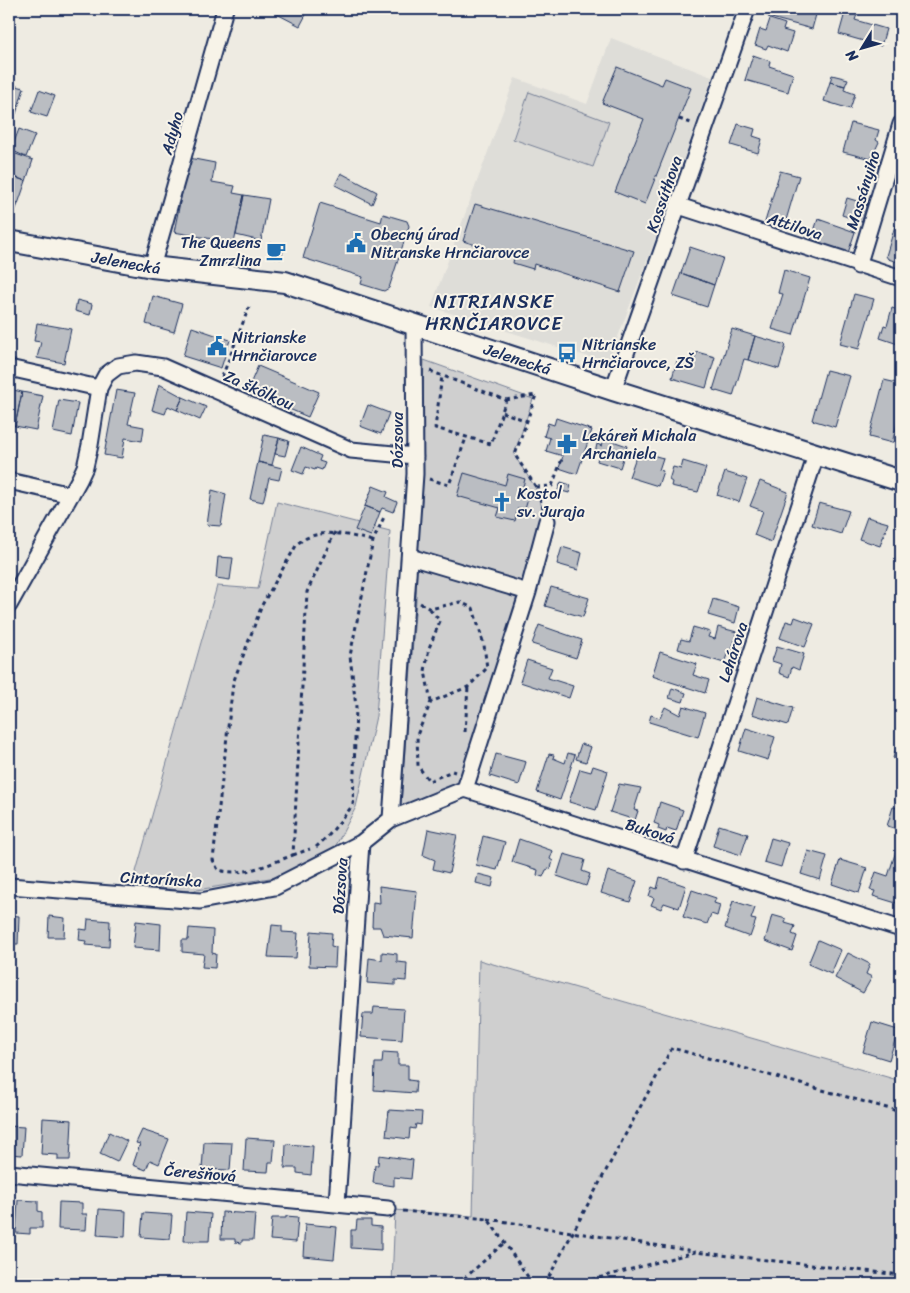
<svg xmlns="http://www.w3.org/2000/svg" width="910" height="1293" font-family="Sriracha,sans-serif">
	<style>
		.built { fill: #deddd8 }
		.green { fill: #cfcfcf; stroke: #757f96 }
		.building { fill: #babdc2; stroke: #1b2f5e }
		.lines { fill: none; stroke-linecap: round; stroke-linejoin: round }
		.minor-casing { stroke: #1b2f5e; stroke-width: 19 }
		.tertiary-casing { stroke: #1b2f5e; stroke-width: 24 }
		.path { stroke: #1b2f5e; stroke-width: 3; stroke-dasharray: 4 4; stroke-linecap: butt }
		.minor { stroke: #f7f3e8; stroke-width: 15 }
		.tertiary { stroke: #f7f3e8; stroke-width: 20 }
		.labels { text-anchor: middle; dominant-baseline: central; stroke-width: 4; stroke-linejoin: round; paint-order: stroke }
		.street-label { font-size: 16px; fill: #1b2f5e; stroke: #f7f3e8 }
		.poi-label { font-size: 16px; fill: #1b2f5e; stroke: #f7f3e8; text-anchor: start }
		.quarter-label { font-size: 19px; letter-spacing: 1px; fill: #1b2f5e; stroke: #f7f3e8 }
	</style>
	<rect width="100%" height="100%" fill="#eeebe2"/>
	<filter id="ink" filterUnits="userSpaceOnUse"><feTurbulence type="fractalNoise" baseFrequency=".02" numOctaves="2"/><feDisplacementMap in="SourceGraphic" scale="10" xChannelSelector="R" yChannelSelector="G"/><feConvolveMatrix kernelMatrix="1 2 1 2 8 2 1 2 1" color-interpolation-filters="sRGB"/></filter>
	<g filter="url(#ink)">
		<path class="built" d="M611 38 712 77 665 213 608 363 431 307 515 78 587 104Z"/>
		<path class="green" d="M529 92 609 122 593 167 513 139Z
			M424 360 533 399 514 455 535 487 547 521 471 778 411 807 401 804 416 600Z
			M277 502 390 531 376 716 356 807 332 853 300 873 191 891 132 886 217 586 258 589Z
			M479 960 901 1081V1284H392L395 1210 473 1216Z"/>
		<path class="building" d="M277 9H309L300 26 275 13Z
			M771 9H807L817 11 812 29 768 17Z
			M846 9H859L855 20 886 29 881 46 839 34Z
			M770 19 785 24 783 30 793 33 787 52 768 45 766 49 755 45 760 29 766 31Z
			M753 55 770 61 769 66 793 74 788 92 745 80Z
			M617 67 662 85 665 78 691 88 645 204 615 192 644 119 602 103Z
			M832 75 848 79 845 86 830 82Z
			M830 82 845 86 844 90 855 94 850 109 824 101Z
			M9 84 24 88 16 114 9 111Z
			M39 90 55 96 47 117 31 112Z
			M851 123 879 130 876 140 879 142 871 159 843 152Z
			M738 124 755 129 753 136 762 139 758 153 731 145Z
			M19 129 35 135 26 157 11 150Z
			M13 153 33 160 26 181 9 175V164Z
			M189 158 215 163 212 182 235 186 233 193 244 195 234 243 174 232Z
			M780 171 799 176 784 227 765 222Z
			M341 173 377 192 372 204 335 185Z
			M13 177 26 181 18 204 9 201V189Z
			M244 195 269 199 261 241 236 235Z
			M847 198 867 204 862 222 842 215Z
			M9 201 18 204 9 225Z
			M320 203 381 222 383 214 407 221 409 226 389 288 384 291 361 284 363 277 303 258Z
			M475 204 634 251 620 292 534 264 533 269 513 263 514 257 463 241Z
			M818 219 855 232 848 253 811 240Z
			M898 224 901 225V263L888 259 886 256 895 226Z
			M271 243 284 247 281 259 268 256Z
			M690 247 723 258 714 285 681 273Z
			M784 270 810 278 793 335 772 329 783 294 778 293Z
			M681 273 714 285 707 307 673 296Z
			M854 294 874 299 859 349 840 344Z
			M153 296 182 304 174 332 146 324Z
			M77 300 92 304 90 315 75 311Z
			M892 308 901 311V345L880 338 884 325 887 326Z
			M37 323 71 329 64 363 37 358 41 342 34 341Z
			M192 327 230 340 221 368 183 356Z
			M732 329 755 336 748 360 744 359 733 396 713 390Z
			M755 336 786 345 779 369 748 360Z
			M697 352 715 357 706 388 672 378 677 361 693 364Z
			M258 366 319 392 308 417 247 391Z
			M826 370 850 376 835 427 812 420Z
			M884 380 901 384V408L892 443 869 437Z
			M159 384 183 397 177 410 168 406 165 414 152 410Z
			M9 389 22 392 15 426 9 424Z
			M116 390 135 393 128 424 144 427 142 441 125 438 122 458 104 455Z
			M22 392 43 396 36 430 15 426Z
			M183 397 206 407 200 420 177 410Z
			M59 400 78 403 72 436 53 432Z
			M368 405 389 413 381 434 360 426Z
			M556 418 592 430 577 474 559 468 563 456 546 451 550 438 544 436 548 423 554 425Z
			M264 435 279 438 272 465 258 462Z
			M279 438 289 441 285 456 275 454Z
			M604 438 627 446 620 468 597 461 599 454 595 453 597 444 602 446Z
			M301 447 321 456 319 461 325 463 322 470 316 468 315 470 306 467 303 474 292 470Z
			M638 451 663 458 659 470 663 471 658 486 629 477Z
			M683 461 706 468 698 492 671 486 672 482 669 480 673 467 681 469Z
			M258 462 282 468 279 480 269 478 263 502 250 499Z
			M725 472 747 479 739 502 717 495Z
			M464 473 505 485 508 474 525 479 521 494 529 496 525 509 518 508 515 521 497 517 500 508 457 496Z
			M760 481 788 492 771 542 754 535 763 511 750 506Z
			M561 482 571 485 569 493 558 490Z
			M373 486 388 492 386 497 397 502 393 512 382 508 380 512 365 506Z
			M212 490 226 494 221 526 207 525Z
			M819 503 849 511 841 534 812 525Z
			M365 506 380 512 371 536 355 530Z
			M867 517 888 523 880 546 859 539Z
			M562 547 582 553 578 570 557 564Z
			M218 557 233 558 230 580 216 578Z
			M551 587 589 598 583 617 545 606Z
			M713 599 739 607 735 623 708 615Z
			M795 617 814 624 805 647 780 638 786 621 793 623Z
			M539 625 582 640 576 658 532 644Z
			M693 627 710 632 708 637 715 639 718 627 737 632 731 653 728 652 724 663 678 649 681 639 689 641Z
			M777 646 804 654 799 670 792 667 789 677 779 673 781 664 772 661Z
			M660 652 697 664 693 675 709 680 705 693 652 676Z
			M527 660 552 668 548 678 573 686 569 698 520 682Z
			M672 688 686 693 683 702 669 698Z
			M757 697 793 708 788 725 752 714Z
			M683 706 705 713 698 737 649 722 651 715 660 718 665 707 680 715Z
			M746 728 775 737 768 760 739 751Z
			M899 739 901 740V761L893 758Z
			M581 744 591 747 586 762 576 759Z
			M568 753 575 755 560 800 537 792 549 754 554 755 553 758 565 763Z
			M496 754 526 762 519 785 490 776Z
			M593 766 608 771 596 810 569 802 580 769 591 772Z
			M901 780V802L895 800Z
			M619 784 641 788 634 810 638 811 635 820 610 812Z
			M660 802 683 810 676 831 667 828 666 832 658 829 659 825 654 823Z
			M893 807 901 809V830L887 826Z
			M719 825 748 834 741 855 713 846Z
			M428 829 457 835 449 873 433 869 435 860 423 855Z
			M483 836 505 842 497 870 476 865Z
			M771 838 788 843 781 867 764 862Z
			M519 839 553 851 550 859 553 861 551 868 546 870 543 877 537 875 538 870 512 862Z
			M808 851 827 856 820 880 801 874Z
			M896 851 901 853V886L896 903 873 896 875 891 870 890 876 872 888 876Z
			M564 854 585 860 582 871 590 874 586 886 557 876Z
			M840 860 867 868 859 893 832 884Z
			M608 871 637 881 630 902 601 893Z
			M478 874 494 878 492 887 476 883Z
			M660 877 686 886 679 908 664 903 661 909 651 905 654 898 649 896 652 887 657 889Z
			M379 886 417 891 413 938 383 935 380 927H372L373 902 380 903Z
			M692 890 716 898 714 903 720 905 717 916 711 914 707 924 683 917Z
			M733 901 755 908 751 919 756 920 750 937 725 928Z
			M9 915 19 916 18 944H9Z
			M772 915 786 919 785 923 795 926 792 934 797 936 792 951 765 941Z
			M49 916 65 918 64 937H48Z
			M88 919 110 921 109 947 85 945 86 941 79 940 80 929 87 930Z
			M136 921 161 924 160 950 133 948Z
			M272 925 282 926V932L298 933 296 958 268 957Z
			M189 928 213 930 212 953 216 954 215 968 202 967 204 954 182 952V940H188Z
			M311 931 332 933 331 946 336 947 335 967 309 966Z
			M818 940 841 950 831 974 808 964Z
			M382 952 397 954V962L407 963 406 981 395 980V985L367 983 369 958 382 960Z
			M848 953 870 964 866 974 872 977 863 993 835 978Z
			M374 1007 404 1009 402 1040 361 1037 363 1014H373Z
			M872 1022 898 1030 889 1060 863 1052Z
			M383 1052 398 1053V1065H408V1080L416 1081 415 1093 374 1090 375 1063H382Z
			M389 1110 422 1112 421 1125 416 1124 415 1129 410 1128 409 1139 386 1136Z
			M43 1118 72 1120 70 1160H58V1155L41 1154Z
			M9 1126 24 1127 22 1155 9 1154Z
			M142 1130 169 1139 159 1164 150 1160 146 1170 133 1165 140 1144 136 1143Z
			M109 1132 127 1141 117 1162 100 1154Z
			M246 1138 275 1140 273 1162H269L268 1172 244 1171Z
			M204 1142 232 1143 230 1170 202 1169Z
			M286 1144 313 1146 311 1175 297 1173V1168H285Z
			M379 1155 413 1160 411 1179 394 1177V1186L373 1183 375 1165H378Z
			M18 1200 38 1201V1211L42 1212V1228H30V1234L16 1233Z
			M59 1202 82 1203V1214H87L86 1230 58 1229Z
			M99 1209 126 1211 125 1237 97 1235Z
			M186 1212 211 1214 209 1241H184Z
			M222 1212 255 1214 253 1240H242V1243L235 1242V1239H221Z
			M143 1213 172 1215 170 1239 141 1237Z
			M286 1216 298 1217 296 1242 270 1240 272 1218H286Z
			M357 1220H371V1226L381 1227V1250L351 1248V1230H356Z
			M305 1224 337 1227 334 1259 303 1256Z"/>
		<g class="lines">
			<defs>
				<path id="minor" d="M679 206 901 278
					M858 266 901 124
					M152 267 225 9
					M9 368 99 388
					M613 390 747 9
					M9 481 71 495
					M410 557 528 592
					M9 605 79 480 85 467 90 445 99 388 106 375 118 366 136 363 163 367 351 450 415 456
					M465 789 528 592 547 521
					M391 819 465 789 901 929
					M684 861 816 455
					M9 886 200 901 275 887 361 843 391 819 415 474 414 325
					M9 1173 388 1209
					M337 1203 361 843"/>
				<g id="tertiary">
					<path id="s1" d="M9 241 152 267 285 282 613 390 901 481"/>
				</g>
			</defs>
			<use href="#minor" class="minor-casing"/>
			<use href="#tertiary" class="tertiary-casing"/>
			<path class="path" d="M679 119 691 123
				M430 371 506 400 491 444 435 428 442 376
				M222 377 249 307
				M506 400 536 395 515 455 536 487 543 508
				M502 412 527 421
				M429 479 449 485 466 438
				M536 487 552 486 562 459
				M335 532 307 592 293 855C269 864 244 877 218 870L213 860 233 683 262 605 297 544C319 526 348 535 373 541
				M420 603 430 609 460 602 473 608 484 645 487 668 468 687 431 702 417 735 418 766 429 781 452 771 455 772
				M430 609 440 621 429 648 425 671 431 702
				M465 732 468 687
				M316 847 329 835 353 805 356 707 350 656 373 541 385 515
				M293 855 310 849
				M403 1211 488 1219 533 1284
				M488 1219 693 1251
				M458 1284 504 1243
				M545 1284 672 1048 901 1112
				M576 1284 695 1252 901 1275"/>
			<use href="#minor" class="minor"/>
			<use href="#tertiary" class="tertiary"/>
		</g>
	</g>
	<defs>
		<symbol id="civic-bare" viewBox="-9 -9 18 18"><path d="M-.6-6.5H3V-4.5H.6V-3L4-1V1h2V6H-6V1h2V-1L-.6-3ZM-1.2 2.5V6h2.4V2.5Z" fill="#1f6fb2" stroke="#f7f3e8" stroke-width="2.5" paint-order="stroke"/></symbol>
		<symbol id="cafe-bare" viewBox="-9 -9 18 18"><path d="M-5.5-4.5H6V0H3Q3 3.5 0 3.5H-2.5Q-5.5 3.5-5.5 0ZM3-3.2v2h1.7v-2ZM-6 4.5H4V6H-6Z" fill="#1f6fb2" stroke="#f7f3e8" stroke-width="2.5" paint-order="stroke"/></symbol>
		<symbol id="bus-bare" viewBox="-9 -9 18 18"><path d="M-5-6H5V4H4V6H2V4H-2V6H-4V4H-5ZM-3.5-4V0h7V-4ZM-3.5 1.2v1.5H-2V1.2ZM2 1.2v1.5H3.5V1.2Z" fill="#1f6fb2" stroke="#f7f3e8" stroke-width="2.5" paint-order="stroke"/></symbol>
		<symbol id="pharmacy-bare" viewBox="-9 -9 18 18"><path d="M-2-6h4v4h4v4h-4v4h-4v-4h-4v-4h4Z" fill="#1f6fb2" stroke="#f7f3e8" stroke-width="2.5" paint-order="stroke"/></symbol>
		<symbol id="church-bare" viewBox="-9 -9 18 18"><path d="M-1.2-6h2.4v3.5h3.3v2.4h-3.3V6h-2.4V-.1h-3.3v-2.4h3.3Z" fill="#1f6fb2" stroke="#f7f3e8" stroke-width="2.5" paint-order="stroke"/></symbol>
	</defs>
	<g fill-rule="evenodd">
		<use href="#civic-bare" x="342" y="229" width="28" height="28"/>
		<use href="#cafe-bare" x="262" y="237" width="28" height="28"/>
		<use href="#civic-bare" x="203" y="332" width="28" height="28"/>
		<use href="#bus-bare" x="553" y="339" width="28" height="28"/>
		<use href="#pharmacy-bare" x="553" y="430" width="28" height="28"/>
		<use href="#church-bare" x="488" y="488" width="28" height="28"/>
	</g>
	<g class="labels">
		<g class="street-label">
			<text transform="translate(172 133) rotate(-74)">Adyho</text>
			<text transform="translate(863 190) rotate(-73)">Massányiho</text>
			<text transform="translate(664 194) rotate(-71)">Kossúthova</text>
			<text transform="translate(795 226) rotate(18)">Attilova</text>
			<text stroke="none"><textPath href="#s1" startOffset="119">Jelenecká</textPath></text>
			<text stroke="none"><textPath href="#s1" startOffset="524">Jelenecká</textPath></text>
			<text transform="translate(259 390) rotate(24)">Za škôlkou</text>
			<text transform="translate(397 440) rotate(-90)">Dózsova</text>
			<text transform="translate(733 652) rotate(-72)">Lehárova</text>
			<text transform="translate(650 831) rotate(18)">Buková</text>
			<text transform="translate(161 879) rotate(3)">Cintorínska</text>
			<text transform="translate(340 886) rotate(-86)">Dózsova</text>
			<text transform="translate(200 1173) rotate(5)">Čerešňová</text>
		</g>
		<g class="poi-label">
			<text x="371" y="234">Obecný úrad<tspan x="371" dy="18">Nitranske Hrnčiarovce</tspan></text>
			<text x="261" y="242" text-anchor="end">The Queens<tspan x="261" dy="18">Zmrzlina</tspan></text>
			<text x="232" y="337">Nitrianske<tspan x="232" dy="18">Hrnčiarovce</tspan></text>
			<text x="582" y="344">Nitrianske<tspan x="582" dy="18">Hrnčiarovce, ZŠ</tspan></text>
			<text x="582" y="435">Lekáreň Michala<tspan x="582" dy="18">Archaniela</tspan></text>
			<text x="517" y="493">Kostol<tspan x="517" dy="18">sv. Juraja</tspan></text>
		</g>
		<g class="quarter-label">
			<text x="494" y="301">NITRIANSKE<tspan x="494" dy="22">HRNČIAROVCE</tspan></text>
		</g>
	</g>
	<rect width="910" height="1293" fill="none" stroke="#f7f3e8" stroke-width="30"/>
	<rect x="15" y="15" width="880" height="1263" fill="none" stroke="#1b2f5e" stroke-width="2" filter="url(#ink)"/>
	<g transform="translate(862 48) rotate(233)" stroke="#f7f3e8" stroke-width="4" paint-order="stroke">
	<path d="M0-4L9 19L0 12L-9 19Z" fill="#1b2f5e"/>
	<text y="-8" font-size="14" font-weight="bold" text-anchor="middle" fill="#1b2f5e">N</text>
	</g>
</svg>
